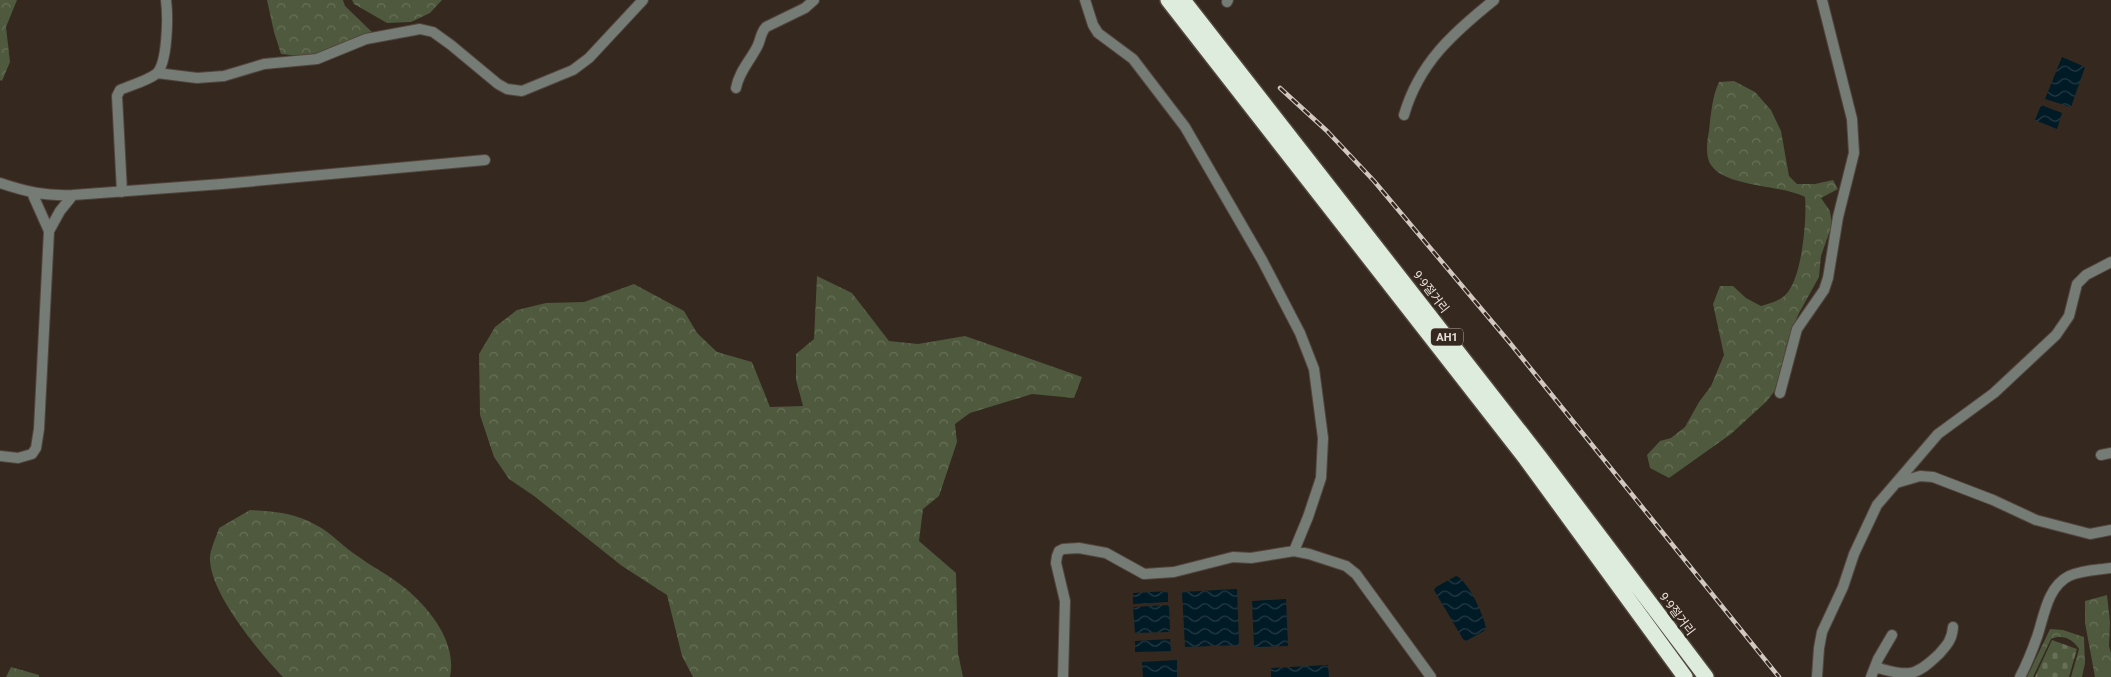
<svg xmlns="http://www.w3.org/2000/svg" width="2111" height="677" font-family="Roboto,'Noto Sans KR',sans-serif">
	<style>
		.forest { fill: url(#forest-crowns) }
		.cemetery { fill: url(#cemetery-stones) }
		.water { fill: url(#water-waves) }
		.lines { fill: none; stroke-linecap: round; stroke-linejoin: round }
		.minor-casing { stroke: #52453d; stroke-width: 12 }
		.highway-casing { stroke: #52453d; stroke-width: 18 }
		.minor { stroke: #757b75; stroke-width: 10 }
		.highway { stroke: #ddecdd; stroke-width: 15 }
		.rail-casing { stroke: #d2c8c2; stroke-width: 4.5 }
		.rail { stroke: #35281f; stroke-width: 2.5; stroke-dasharray: 8; stroke-linecap: butt }
		.labels { text-anchor: middle; dominant-baseline: central; stroke-width: 5; stroke-linejoin: round; paint-order: stroke }
		.shield { fill: #35281f; stroke: #b3a9a2; stroke-width: 1 }
		.shield-label { font-size: 11px; font-weight: bold; fill: #e9e0da }
		.street-label { font-size: 12px; fill: #e9e0da; stroke: #35281f }
	</style>
	<defs>
		<pattern id="forest-crowns" width="20" height="18" patternUnits="userSpaceOnUse" patternTransform="scale(1.25)"><rect width="20" height="18" fill="#4e593d"/><path d="M2 6a3 3 0 1 1 6 0M12 15a3 3 0 1 1 6 0" fill="none" stroke="#687158"/></pattern>
		<pattern id="cemetery-stones" width="16" height="16" patternUnits="userSpaceOnUse" patternTransform="scale(1.25)"><rect width="16" height="16" fill="#4e593d"/><path d="M2 7V4a2 2 0 0 1 4 0v3zM10 15v-3a2 2 0 0 1 4 0v3z" fill="#687158"/></pattern>
		<pattern id="water-waves" width="16" height="10" patternUnits="userSpaceOnUse" patternTransform="scale(1.25)"><rect width="16" height="10" fill="#001a26"/><path d="M0 5q4-4 8 0t8 0" fill="none" stroke="#253b45"/></pattern>
	</defs>
	<rect width="100%" height="100%" fill="#35281f"/>
	<path class="forest" d="M0 0H17L6 27 10 62 2 81 0 80Z
		M267 0H343L345 6 372 32 311 57 281 54 274 32Z
		M352 0H442L430 13 411 22 387 23 354 4Z
		M1734 81 1755 92 1771 110 1781 131 1789 176 1797 184H1815L1833 180 1838 189 1821 198 1830 211 1832 225 1821 256 1819 277 1798 315 1788 340 1776 389 1767 401 1731 434 1669 478 1650 468 1647 455 1660 441 1671 438 1685 427 1699 402 1711 386 1724 355 1713 304 1720 286H1733L1746 298 1761 306C1771 303 1781 301 1788 292 1802 274 1807 220 1805 197 1782 185 1725 187 1711 165 1705 156 1707 141 1709 131 1711 114 1712 97 1719 82Z
		M817 276 852 293 889 341 918 344 965 336 1082 377 1074 398 1032 394 970 413 955 424 957 442 939 496 923 509 919 541 956 573 958 653 963 677H693L682 656 667 595 622 566 534 496 509 479 494 457 480 415 479 354 495 327 517 310 546 303 584 302 634 284 684 311 697 333 717 352 752 362 770 407 803 406 796 380V354L814 339Z
		M250 510C274 511 296 513 316 525 332 533 344 548 359 557 371 566 385 573 397 582 425 602 458 640 450 677H283C260 653 212 596 210 561 209 551 216 538 219 528Z
		M2107 595 2110 622 2109 646 2111 653V677H2095L2085 623V601Z
		M2050 629 2063 630 2084 637 2085 663 2082 677H2071L2079 649C2073 639 2062 634 2051 639L2033 677H2027Z
		M11 667 39 675V677H6Z"/>
	<path class="cemetery" d="M2052 640 2077 649 2069 677H2035Z"/>
	<path class="water" d="M2062 57 2085 67 2071 107 2045 99Z
		M2041 105 2062 113 2057 129 2035 120Z
		M1456 576C1468 580 1484 616 1486 628L1484 631 1466 641 1463 639 1434 590 1436 587Z
		M1237 589 1239 645 1185 647 1182 592Z
		M1168 591V602L1133 604V593Z
		M1286 599 1288 646 1254 647 1252 601Z
		M1169 605 1170 632 1135 633 1133 607Z
		M1170 639 1171 651 1135 652V641Z
		M1177 660V677H1143L1142 662Z
		M1328 665 1329 677H1271V668Z"/>
	<g class="lines">
		<defs>
			<path id="minor" d="M1085 0 1093 25 1098 33 1133 59 1185 127 1262 260 1300 333 1314 369 1323 438 1321 478 1308 517 1294 551
				M1227 2 1228 0
				M157 73 197 78 224 76 264 64 317 59 366 39 420 29 433 32 451 45 498 84 507 89 522 91 573 70 589 58 643 0
				M736 88C739 71 751 60 758 45 761 38 761 32 766 27L805 8 814 0
				M1404 115C1419 63 1453 33 1494 0
				M0 183C27 192 44 196 73 195L222 184 485 160
				M122 192 117 96 120 90C131 85 147 81 156 74 168 64 168 15 166 0
				M49 231 60 211 73 195
				M1780 393 1797 329 1824 290 1828 278 1838 217 1854 153 1852 119 1822 0
				M2101 455 2111 453
				M0 456 18 458 32 454 36 448 39 429 49 231 32 193
				M1896 483 1920 476 1933 477 1993 500 2036 520 2090 534 2111 530
				M1875 667C1909 677 1915 677 1939 654 1947 645 1952 640 1953 627
				M1063 677 1065 601 1056 563 1057 556 1059 551 1063 549 1079 548 1106 553 1144 574 1174 572 1233 557 1251 558 1294 551 1309 554 1346 566 1356 574 1431 677
				M1817 677 1819 648 1822 632 1843 587 1854 554 1877 505 1938 434 1994 393 2056 335 2069 316 2077 284 2086 275 2111 262
				M1871 677 1878 659 1892 635
				M2020 677C2027 664 2032 651 2037 637 2044 617 2047 587 2069 576 2082 570 2097 570 2111 568"/>
			<path id="highway" d="M1168 0 1526 459 1685 677
				M1183 0 1539 456 1706 677"/>
		</defs>
		<use href="#minor" class="minor-casing"/>
		<use href="#highway" class="highway-casing"/>
		<use href="#minor" class="minor"/>
		<use href="#highway" class="highway"/>
		<defs>
			<path id="rail" d="M1280 88 1327 131 1374 181 1510 343 1779 677"/>
		</defs>
		<use href="#rail" class="rail-casing"/>
		<use href="#rail" class="rail"/>
	</g>
	<g class="labels">
		<rect class="shield" x="1431" y="328.5" width="32" height="17" rx="4"/>
		<g class="shield-label">
			<text x="1447" y="337">AH1</text>
		</g>
		<g class="street-label">
			<text transform="translate(1431 292) rotate(52)">9·9절거리</text>
			<text transform="translate(1677 614) rotate(53)">9·9절거리</text>
		</g>
	</g>
</svg>
